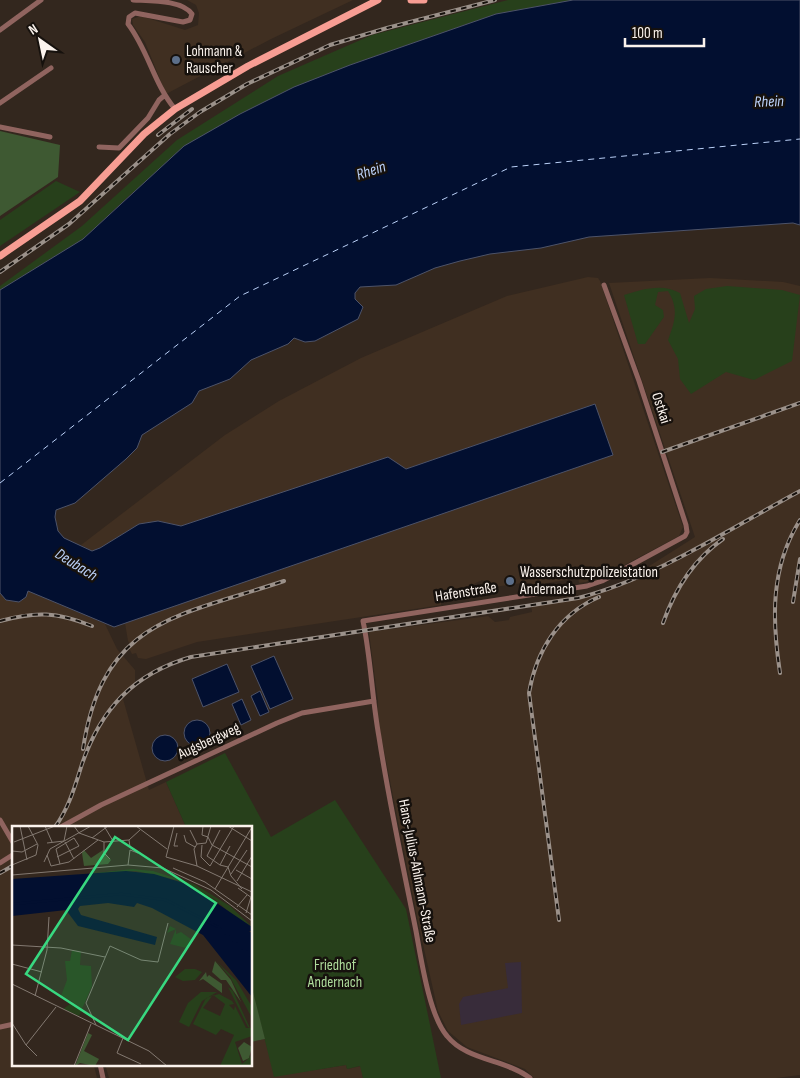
<svg xmlns="http://www.w3.org/2000/svg" width="800" height="1078" font-family="'Sofia Sans Condensed',sans-serif">
	<style>
		.built { fill: #402f21 }
		.education { fill: #382c3a }
		.green { fill: #27401b }
		.forest { fill: #3e5932 }
		.water { fill: #020f30; stroke: #4d5369 }
		.lines { fill: none; stroke-linecap: round; stroke-linejoin: round }
		.ferry { stroke: #bbd1f8; stroke-width: 1; stroke-dasharray: 6 5; stroke-linecap: butt }
		.minor { stroke: #90645f; stroke-width: 5 }
		.major { stroke: #f79d93; stroke-width: 7 }
		.rail-casing { stroke: #9b918a; stroke-width: 4 }
		.rail { stroke: #16110d; stroke-width: 2; stroke-dasharray: 5.5; stroke-linecap: butt }
		.service-dot { fill: #5c6f8a; stroke: #16110d; stroke-width: 2 }
		.labels { text-anchor: middle; dominant-baseline: central; stroke-width: 5; stroke-linejoin: round; paint-order: stroke }
		.poi-label { font-size: 15px; fill: #fbf3ed; stroke: #16110d; text-anchor: start }
		.street-label { font-size: 15px; fill: #fbf3ed; stroke: #16110d }
		.park-label { font-size: 15px; fill: #aedb9b; stroke: #16110d }
		.water-label { font-size: 16px; font-style: italic; fill: #bbd1f8; stroke: #16110d }
		.inset-river { fill: none; stroke: #020f30; stroke-width: 2.5 }
		.inset-road { fill: none; stroke: #837971; stroke-width: 1 }
		.view { fill: #38d880; fill-opacity: 0.15; stroke: #38d880; stroke-width: 2.5 }
		.inset-edge { fill: none; stroke: #fbf3ed; stroke-width: 2.5 }
	</style>
	<rect width="100%" height="100%" fill="#33271e"/>
	<path class="built" d="M187 0H353L271 39 166 94 145 42 133 25 132 19 141 16 185 30 198 25 199 13 196 5Z
		M588 277 598 278 600 281 683 527 679 536 615 570 586 582 579 583 578 578 523 587 522 583 494 587 493 584 482 580 470 586 469 591 441 601V605L197 642 146 659 138 658 136 653 132 654 129 648 131 645 128 641 125 623 612 455 594 404 406 469 181 526 158 521 139 524 100 548 92 551 81 545 225 435 279 401 361 358 507 296Z
		M710 278 783 282 800 286V1075L776 1078H534L525 1069 467 1047 448 1031 438 1011 418 922 377 715 378 701 369 632 488 616 495 622 509 620 510 617 532 612 531 603 585 595 621 584 695 537 609 283Z
		M28 591 105 624 117 649 135 670V687L123 699 149 790 166 782 186 827H14V1064H96L94 1066 97 1078H0V593L2 596 26 597Z
		M265 1039 275 1076 346 1065 347 1069 361 1066 363 1078H109L105 1064H251V1042Z"/>
	<path class="education" d="M521 962 522 1013 461 1025 459 1004 463 997 508 988 505 963Z"/>
	<path class="green" d="M508 0H573L496 14 350 65 132 193 83 239 0 290V286L11 278 82 226 177 140 278 76 372 35Z
		M56 181 80 192 0 246V220Z
		M727 286 782 290 800 295 792 361 754 380 726 372 691 394 680 379 678 359 668 340C675 321 679 309 668 291L658 292 655 305 663 310 664 317 645 344H638L624 295C642 289 663 283 680 293L689 323 695 309 694 296 706 289Z
		M225 753 271 837 335 800 406 909 441 1078H363L360 1066 347 1069 346 1065 274 1077 251 984V827H186L166 782Z"/>
	<path class="forest" d="M0 131 60 145 58 177 0 216Z
		M251 984 265 1039 251 1042Z"/>
	<path class="water" d="M573 0H800V225L793 223 589 237 541 248 490 254 460 261 435 268 396 285 360 287 355 293V299L363 307 358 319 315 341 305 342 294 338 288 344 251 360 230 379 199 391 192 403 142 435 137 448 126 459 75 503 56 510 55 517 58 531 64 538 92 551 100 548 139 524 158 521 181 526 388 457 406 469 595 404 613 455 114 627 28 591 26 597 19 602 6 600 0 593V290L83 239 184 146 240 114 294 87 350 65 496 14Z
		M274 656 293 699 270 709 251 666Z
		M227 664 239 692 203 707 192 679Z
		M260 691 269 712 260 716 251 696Z
		M242 699 251 720 241 725 232 704Z
		M184 733a13 13 0 1 1 26 0a13 13 0 1 1-26 0Z
		M152 748a13 13 0 1 1 26 0a13 13 0 1 1-26 0Z"/>
	<g class="lines">
		<path class="ferry" d="M0 483 240 296 511 167 800 139"/>
		<path class="minor" d="M133 0C152 1 182 0 192 14L190 20 183 22 135 13 129 17 128 24C148 50 154 84 175 109
			M0 30 41 0
			M0 103 51 68
			M0 127 50 137
			M99 147 119 148 148 118 159 100 165 95
			M0 820 14 844
			M61 827 101 805 277 723 302 713 374 701
			M0 863 14 854
			M0 1027 14 1024
			M100 1064 103 1078
			M530 1078C505 1059 467 1061 447 1036 429 1015 421 958 416 931 403 866 389 802 379 737 372 699 371 659 363 621L587 586 602 581 685 536 687 532 686 525 639 381 604 285"/>
		<path class="major" d="M411 0H424
			M0 256 80 201 144 134 175 109 248 66 378 0"/>
		<defs>
			<path id="rail" d="M158 135 192 109
				M0 272 69 224 170 134 200 112 247 84 330 45 387 28 495 0
				M662 452 800 403
				M793 602 800 559
				M0 621C36 611 57 612 92 626
				M663 623C675 589 693 560 723 539
				M780 673C772 620 770 568 800 520
				M83 749C103 619 177 617 284 581
				M55 827C69 808 75 786 82 764 101 709 133 674 191 657L578 598C654 579 731 528 800 491
				M0 873 14 865
				M559 920 529 693C536 651 559 614 599 597"/>
		</defs>
		<use href="#rail" class="rail-casing"/>
		<use href="#rail" class="rail"/>
	</g>
	<g class="service-dot">
		<circle cx="176" cy="60" r="5"/>
		<circle cx="510" cy="581" r="5"/>
	</g>
	<g class="labels">
		<g class="poi-label">
			<text x="186" y="51">Lohmann &amp;<tspan x="186" dy="17">Rauscher</tspan></text>
			<text x="520" y="572">Wasserschutzpolizeistation<tspan x="520" dy="17">Andernach</tspan></text>
		</g>
		<g class="street-label">
			<text transform="translate(661 408) rotate(72)">Ostkai</text>
			<text transform="translate(466 592) rotate(-9)">Hafenstraße</text>
			<text transform="translate(209 741) rotate(-25)">Augsbergweg</text>
			<text transform="translate(417 871) rotate(79)">Hans-Julius-Ahlmann-Straße</text>
		</g>
		<g class="park-label">
			<text x="335" y="965">Friedhof<tspan x="335" dy="17">Andernach</tspan></text>
		</g>
		<g class="water-label">
			<text transform="translate(769 102) rotate(-2)">Rhein</text>
			<text transform="translate(371 171) rotate(-18)">Rhein</text>
			<text transform="translate(76 565) rotate(32)">Deubach</text>
		</g>
	</g>
	<g transform="translate(12 826)">
		<rect width="240" height="240" fill="#33271e"/>
		<path d="M120 43 141 45 182 58 218 80 240 101 231 98 202 73 165 54 124 45 75 48ZM158 100 164 103V108L169 106 180 114 174 122 158 118 164 103 155 107ZM60 124 69 125 68 139 79 140 80 160 67 190 51 183 61 176 49 170 55 154 53 135H58ZM204 135 224 154 240 181V192L218 151ZM173 143H183L190 146 183 154 171 155 163 151ZM216 161 221 165 238 202 236 201ZM189 166H205L190 175 177 201 167 196 176 177ZM207 168 220 175 222 178 217 179 222 184 223 180 234 202H230H240V210L223 216 230 238 240 229V240H208L222 209 209 203 204 209 181 198 194 172ZM201 169 213 178 208 190 191 182Z" fill="#27401b" fill-rule="evenodd"/>
		<path d="M72 24 79 32 91 24 99 34 96 38 72 40 70 27ZM203 135 219 154 229 176 214 154H209L200 146ZM194 146 195 151 197 149 210 158V167L191 153 187 155ZM76 207 80 209 72 225 87 233 83 240 68 237 63 240ZM232 216 240 221 237 232 231 235 226 222Z" fill="#3e5932"/>
		<path d="M114 45 142 48 178 59 240 101V105H237L240 107V171L191 109 140 82 125 77 122 81 96 77 68 80 66 83 69 89 145 111 143 119 66 100 54 84 0 90V53Z" fill="#020f30"/>
		<path class="inset-river" d="M0 78 109 68 154 74 206 101 240 131"/>
		<path class="inset-road" d="M8 0 15 34M33 0 40 16M62 0 67 7 92 16 117 14 128 4M92 0 101 15M124 0 155 23M162 0 154 31 185 40 240 66M191 0 190 9 196 11M216 0 240 15M178 4 185 18M208 4 195 30 208 39 216 41 219 50 230 63M165 7 162 20H166M172 9 174 16 183 21M196 11 200 19 240 41M80 12 96 0M52 15 55 0M2 16 43 0M53 16 62 33M92 16V27L98 33M35 17 52 15M185 18 194 17 199 0M190 19 189 31 198 40 201 35M0 25 10 26 25 18M35 29 39 40 57 36 86 14M45 31 67 20 62 12M201 35 222 0M32 36 38 23 79 0M48 38 44 23 62 12M0 39 24 29 26 19 16 0M116 39 118 24 126 27 118 21 117 14M208 39 218 20M185 40 182 23 185 18M161 42 193 56 240 89M224 44 240 53M219 48 235 24M0 49 116 39 151 42 199 64 240 95M225 55 240 30M226 62 240 72M203 63 240 1M225 81 235 69M234 87 239 71M0 119 49 122 93 131M0 138 30 146M0 158 137 225 155 240M23 170 35 124 37 91M0 197 14 219 44 181M84 199 74 177 98 120 129 134 146 136 156 97M111 212 105 227 129 238M14 219 25 230M62 240 79 198"/>
		<path class="view" d="M103 11 204 77 116 214 14 148Z"/>
		<rect width="240" height="240" class="inset-edge"/>
	</g>
	<g transform="translate(40 40) rotate(327)" stroke="#16110d" stroke-width="4" paint-order="stroke">
	<path d="M0-4L9 19L0 12L-9 19Z" fill="#fbf3ed"/>
	<text y="-8" font-size="14" font-weight="bold" text-anchor="middle" fill="#fbf3ed">N</text>
	</g>
	<path d="M625 38v8h79v-8" fill="none" stroke="#fbf3ed" stroke-width="2.5"/>
	<text x="632" y="38" font-size="15" fill="#fbf3ed" stroke="#16110d" stroke-width="4" paint-order="stroke">100 m</text>
</svg>
